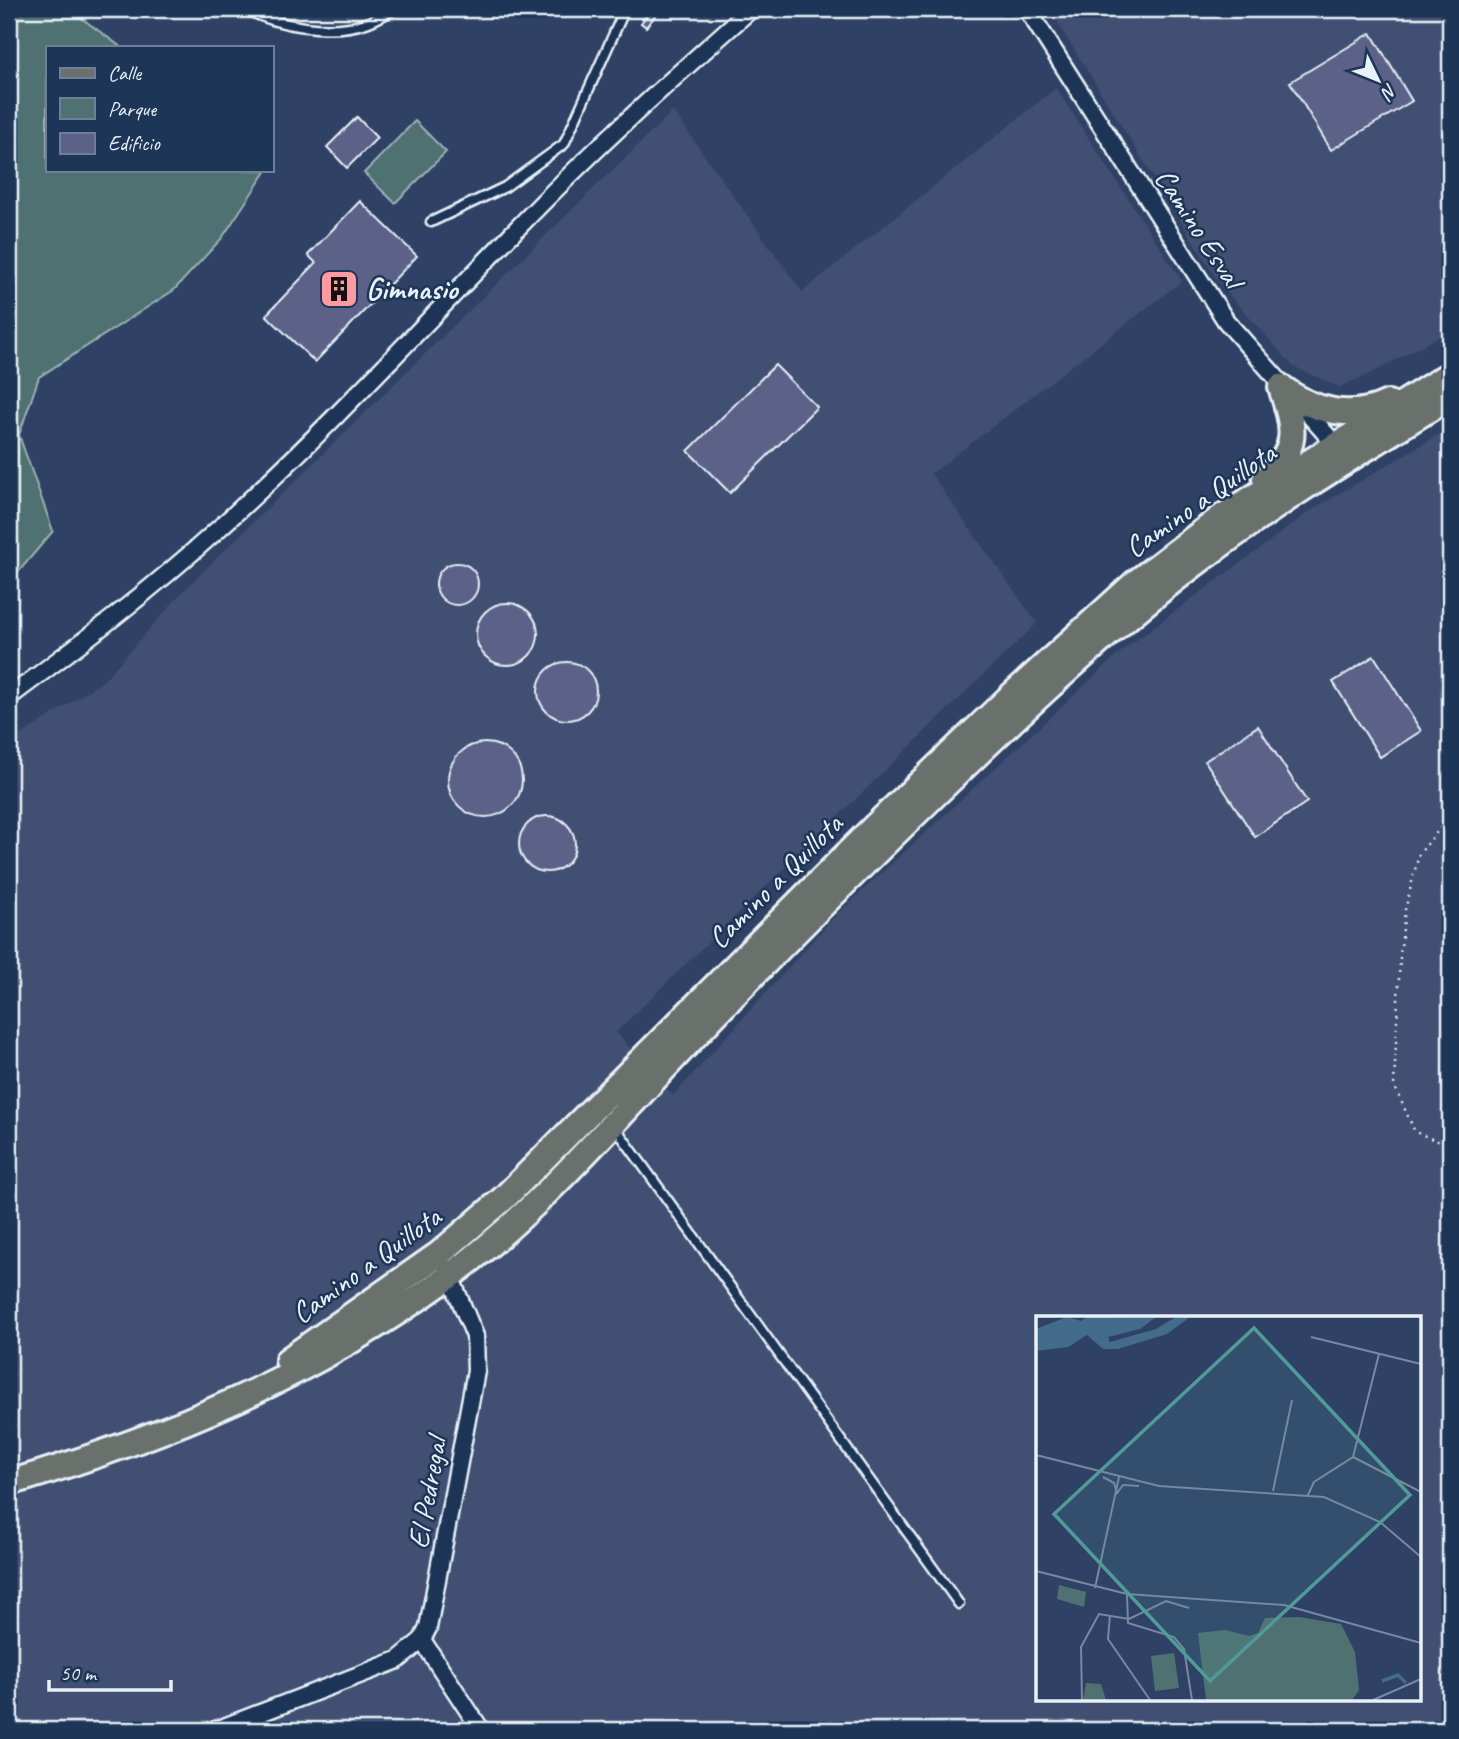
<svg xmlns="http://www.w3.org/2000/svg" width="1459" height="1739" font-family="Caveat,sans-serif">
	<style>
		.built { fill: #3f4f72; fill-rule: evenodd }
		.green { fill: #507171; stroke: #9cb1b4; stroke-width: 2 }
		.building { fill: #5c6287; stroke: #e8f1f8; stroke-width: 2 }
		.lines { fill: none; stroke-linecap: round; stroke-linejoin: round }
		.service-casing { stroke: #e8f1f8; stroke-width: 13 }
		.minor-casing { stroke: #e8f1f8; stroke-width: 21 }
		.primary-casing { stroke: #e8f1f8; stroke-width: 30 }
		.path { stroke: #e8f1f8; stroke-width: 2.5; stroke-dasharray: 2 5; stroke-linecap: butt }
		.service { stroke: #1d3557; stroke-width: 8 }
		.minor { stroke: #1d3557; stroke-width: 16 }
		.primary { stroke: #6a716d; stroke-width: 24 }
		.labels { text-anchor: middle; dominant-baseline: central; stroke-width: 5; stroke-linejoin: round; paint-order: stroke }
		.street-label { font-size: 30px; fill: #e8f1f8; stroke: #1d3557 }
		.poi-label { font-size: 30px; font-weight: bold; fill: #e8f1f8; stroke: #1d3557; text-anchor: start }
		.inset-river { fill: none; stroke: #436c8b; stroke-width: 3.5 }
		.inset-road { fill: none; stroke: #7988a0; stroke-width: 2 }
		.view { fill: #509b97; fill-opacity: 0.15; stroke: #509b97; stroke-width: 3.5 }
		.inset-edge { fill: none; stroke: #e8f1f8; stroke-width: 3.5 }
	</style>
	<rect width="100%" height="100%" fill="#2f4265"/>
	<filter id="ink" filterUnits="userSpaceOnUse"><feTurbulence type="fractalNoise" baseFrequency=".0143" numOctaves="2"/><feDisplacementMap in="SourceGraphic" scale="14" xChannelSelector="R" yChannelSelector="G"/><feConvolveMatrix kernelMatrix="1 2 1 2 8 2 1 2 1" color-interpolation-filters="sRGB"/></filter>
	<g filter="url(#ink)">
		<path class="built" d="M1049 9H1450V330L1374 372 1339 387 1294 367 1221 286Z
			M1056 88 1182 281 931 474 1037 623 616 1032 673 1096 835 916 1124 649 1313 509 1450 428V1730H9V743L103 681 187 587 673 111 802 292ZM1037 1317H1419V1699H1037Z"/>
		<path class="green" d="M9 9H69L121 47H47V170H267L222 238 174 290 39 377 19 435 53 531 9 583Z
			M415 121 446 152 395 203 364 173Z"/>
		<path class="building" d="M651 10 656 15 646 27 641 23Z
			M1371 33 1412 101 1331 150 1290 82Z
			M357 117 377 138 347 168 327 147Z
			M360 201 417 256 315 362 266 315 316 263 308 255Z
			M775 365 817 407 730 493 688 451Z
			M436 584a21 21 0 1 1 42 0a21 21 0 1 1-42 0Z
			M476 634a31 31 0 1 1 62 0a31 31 0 1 1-62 0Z
			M1374 656 1421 731 1380 757 1333 682Z
			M538 691a29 29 0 1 1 58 0a29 29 0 1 1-58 0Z
			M1258 726 1307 802 1255 837 1205 761Z
			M448 780a37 37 0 1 1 74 0a37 37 0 1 1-74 0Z
			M519 844a28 28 0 1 1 56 0a28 28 0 1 1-56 0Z"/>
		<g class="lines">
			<defs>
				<path id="service" d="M245 9C278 26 329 35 366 23 376 20 386 13 396 9
					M431 222 505 187 564 144 625 9
					M615 1127 959 1604"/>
				<path id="minor" d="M1027 9 1226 321 1341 451
					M9 697C79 645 150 591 215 532 330 428 434 313 542 203 609 135 680 72 751 9
					M422 1640 481 1730
					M216 1730 398 1660 422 1640 428 1628 476 1371 475 1336 447 1269"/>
				<path id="primary" d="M1281 387C1312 411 1351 421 1388 403
					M1265 479C1301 447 1294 428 1281 387
					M288 1360 439 1254 504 1198 873 828 1012 695 1135 583 1222 517 1450 374
					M9 1483C168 1436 312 1376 447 1278 538 1212 613 1122 690 1041 780 945 874 853 969 762 1044 690 1121 619 1204 557 1283 498 1367 448 1450 396"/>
			</defs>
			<use href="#service" class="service-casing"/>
			<use href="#minor" class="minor-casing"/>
			<use href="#primary" class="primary-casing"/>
			<path class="path" d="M1450 816 1419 854 1405 910 1400 956 1394 1085 1415 1132 1450 1146"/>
			<use href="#service" class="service"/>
			<use href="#minor" class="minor"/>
			<use href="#primary" class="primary"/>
		</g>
	</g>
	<defs>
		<symbol id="building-square" viewBox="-11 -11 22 22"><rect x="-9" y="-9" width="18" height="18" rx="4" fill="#ff9aa2" stroke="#1d3557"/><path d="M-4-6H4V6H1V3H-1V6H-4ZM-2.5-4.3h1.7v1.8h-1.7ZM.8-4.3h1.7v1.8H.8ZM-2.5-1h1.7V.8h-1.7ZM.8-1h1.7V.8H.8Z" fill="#111"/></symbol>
	</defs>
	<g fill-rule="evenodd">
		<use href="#building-square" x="317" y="267" width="44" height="44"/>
	</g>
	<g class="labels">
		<g class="street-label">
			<text transform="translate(1199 228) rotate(57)">Camino Esval</text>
			<text transform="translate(1200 500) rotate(-35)">Camino a Quillota</text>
			<text transform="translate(775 881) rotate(-45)">Camino a Quillota</text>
			<text transform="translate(366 1265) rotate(-36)">Camino a Quillota</text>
			<text transform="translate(427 1493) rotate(-80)">El Pedregal</text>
		</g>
		<g class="poi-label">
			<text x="366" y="289">Gimnasio</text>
		</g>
	</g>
	<g transform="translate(1036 1316)">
		<rect width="385" height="385" fill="#2f4265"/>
		<path d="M23 269 50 276 48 291 21 283ZM263 301 305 308 319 336 323 374 316 384H170L162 317 189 314 213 320 222 317 229 302ZM138 337 143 372 119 375 115 340ZM50 367 65 368 70 384H47Z" fill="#507171"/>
		<path d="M31 1 45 5 50 1H120L104 13 72 21 74 26 120 13 140 1H154L131 18 82 33H67L51 19 32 31 0 35V13Z" fill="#436c8b"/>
		<path class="inset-river" d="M346 365 362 359 370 367"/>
		<path class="inset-road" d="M275 21 385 48M0 139 123 170 288 181 344 206 385 241M317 141 385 176M67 161 78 167 81 177 87 169 103 170M237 175 256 84M271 181 278 166 317 141 343 38M0 255 91 278 248 289 385 327M59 272 83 161M91 278 92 307 138 321 148 333 156 384M74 299 72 323 114 384M46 384 45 331 63 298 93 303 130 285 153 292M337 384 385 363"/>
		<path class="view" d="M218 12 374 179 174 365 18 198Z"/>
		<rect width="385" height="385" class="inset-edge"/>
	</g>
	<rect width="1459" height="1739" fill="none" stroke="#1d3557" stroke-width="35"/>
	<rect x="18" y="18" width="1424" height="1704" fill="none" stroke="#e8f1f8" stroke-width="2.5" filter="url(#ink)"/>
	<rect x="46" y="46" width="228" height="126" fill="#1d3557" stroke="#6e8097" stroke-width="2"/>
	<rect x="60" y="68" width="35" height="10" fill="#6a716d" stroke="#6e8097" stroke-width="2"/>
	<text x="108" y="80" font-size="21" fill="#e8f1f8">Calle</text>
	<rect x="60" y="98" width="35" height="21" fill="#507171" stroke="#6e8097" stroke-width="2"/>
	<text x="108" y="116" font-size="21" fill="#e8f1f8">Parque</text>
	<rect x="60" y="133" width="35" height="21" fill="#5c6287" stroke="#6e8097" stroke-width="2"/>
	<text x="108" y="150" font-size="21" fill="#e8f1f8">Edificio</text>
	<g transform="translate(1378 80) rotate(133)" stroke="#1d3557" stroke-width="5" paint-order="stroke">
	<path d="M0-5L12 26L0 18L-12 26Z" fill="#e8f1f8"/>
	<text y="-10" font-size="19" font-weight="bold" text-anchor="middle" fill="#e8f1f8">N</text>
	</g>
	<path d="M49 1680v10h122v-10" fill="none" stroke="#e8f1f8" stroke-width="3.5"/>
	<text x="60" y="1680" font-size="21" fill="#e8f1f8" stroke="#1d3557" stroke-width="5" paint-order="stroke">50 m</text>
</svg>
